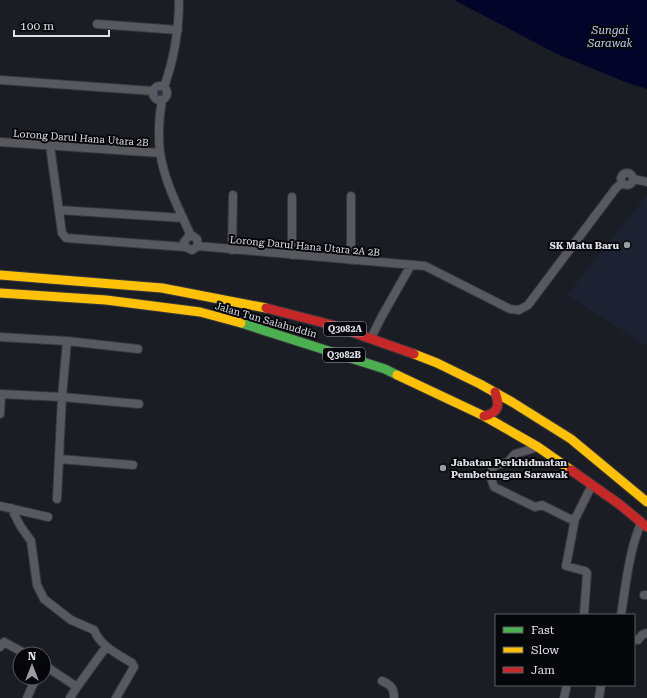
<svg xmlns="http://www.w3.org/2000/svg" width="647" height="698" font-family="'Roboto Serif',serif">
	<style>
		.built { fill: #1d2232 }
		.green { fill: #253151 }
		.water { fill: #030429 }
		.lines { fill: none; stroke-linecap: round; stroke-linejoin: round }
		.street-casing { stroke: #35373d; stroke-width: 10 }
		.fast-casing { stroke: #35373d; stroke-width: 11 }
		.slow-casing { stroke: #35373d; stroke-width: 11 }
		.jam-casing { stroke: #35373d; stroke-width: 11 }
		.street { stroke: #57595f; stroke-width: 8 }
		.fast { stroke: #4caf50; stroke-width: 9 }
		.slow { stroke: #ffc107; stroke-width: 9 }
		.jam { stroke: #c62828; stroke-width: 9 }
		.poi-dot { fill: #999ca4; stroke: #05070b; stroke-width: 1.5 }
		.labels { text-anchor: middle; dominant-baseline: central; stroke-width: 4; stroke-linejoin: round; paint-order: stroke }
		.shield { fill: #05070b; stroke: #9c9fa6; stroke-width: 1 }
		.shield-label { font-size: 9px; font-weight: bold; fill: #dde0e9 }
		.street-label { font-size: 10px; fill: #dde0e9; stroke: #05070b }
		.poi-label { font-size: 10px; font-weight: bold; fill: #dde0e9; stroke: #05070b; text-anchor: end }
		.water-label { font-size: 11px; font-style: italic; fill: #c5d2f1; stroke: #05070b }
	</style>
	<rect width="100%" height="100%" fill="#1a1d24"/>
	<path class="built" d="M647 195V346L567 295Z"/>
	<path class="green" d="M155 93a5 5 0 1 1 10 0a5 5 0 1 1-10 0Z"/>
	<path class="water" d="M454 0H647V89L628 83 557 54Z"/>
	<g class="lines">
		<defs>
			<path id="street" d="M97 24 178 30
				M0 80 153 91
				M153 93a7 7 0 1 1 14 0a7 7 0 1 1-14 0Z
				M164 87C174 59 179 30 179 0
				M162 100C159 117 158 135 160 152 164 181 179 209 191 236
				M0 142 160 153
				M50 146 62 233 66 238 185 247 192 250 198 246 197 239 193 236H189L184 242 185 247
				M621 179a6 6 0 1 1 12 0a6 6 0 1 1-12 0Z
				M634 179 647 182
				M59 210 183 218
				M198 246 425 266 510 309 519 310 528 305 616 188 622 183
				M232 250 233 195
				M292 255V197
				M351 260V196
				M0 337 67 341 138 349
				M371 338 382 316 411 265
				M0 394 62 397 139 404
				M0 414 1 394
				M538 447 515 454 508 462 496 465 492 469 491 478 494 487 535 507 542 505 570 519H575
				M59 459 133 465
				M57 499 62 397 67 341
				M0 506 48 517
				M11 508 21 527 31 541 37 585 44 599 71 620 94 630C101 647 118 654 132 663L134 667 116 698
				M644 595H647
				M584 615 587 573 585 571 566 566 575 519 592 485
				M621 615C626 584 629 551 641 523
				M638 640 642 635 647 633
				M0 647 4 642 26 654
				M44 665 77 687 70 698
				M382 681C391 685 394 688 394 698
				M77 687 106 647
				M27 698 36 678
				M564 698 566 689
				M599 698 601 685"/>
			<path id="fast" d="M241 323 385 369 397 375"/>
			<path id="slow" d="M0 275 162 288 266 308
				M0 293 106 300 200 312 241 323
				M414 354 437 363 480 384 512 402 571 439 647 502
				M397 375 484 416 538 447 571 470"/>
			<path id="jam" d="M266 308 332 325 414 354
				M484 416C499 413 500 405 495 392
				M571 470 619 504 647 527"/>
		</defs>
		<use href="#street" class="street-casing"/>
		<use href="#fast" class="fast-casing"/>
		<use href="#slow" class="slow-casing"/>
		<use href="#jam" class="jam-casing"/>
		<use href="#street" class="street"/>
		<use href="#fast" class="fast"/>
		<use href="#slow" class="slow"/>
		<use href="#jam" class="jam"/>
	</g>
	<g class="poi-dot">
		<circle cx="627" cy="245" r="4"/>
		<circle cx="443" cy="468" r="4"/>
	</g>
	<g class="labels">
		<g class="shield">
			<rect x="324" y="322" width="42" height="14" rx="3"/>
			<rect x="323" y="348" width="42" height="14" rx="3"/>
		</g>
		<g class="shield-label">
			<text x="345" y="329">Q3082A</text>
			<text x="344" y="355">Q3082B</text>
		</g>
		<g class="street-label">
			<text transform="translate(81 138) rotate(4)">Lorong Darul Hana Utara 2B</text>
			<text transform="translate(305 246) rotate(5)">Lorong Darul Hana Utara 2A 2B</text>
			<text transform="translate(266 320) rotate(16)">Jalan Tun Salahuddin</text>
		</g>
		<g class="poi-label">
			<text x="619" y="245">SK Matu Baru</text>
			<text x="451" y="462" text-anchor="start">Jabatan Perkhidmatan<tspan x="451" dy="12">Pembetungan Sarawak</tspan></text>
		</g>
		<g class="water-label">
			<text x="610" y="30">Sungai<tspan x="610" dy="13">Sarawak</tspan></text>
		</g>
	</g>
	<rect x="495" y="614" width="140" height="72" fill="#05070b" stroke="#5b5e64"/>
	<rect x="503" y="627" width="20" height="6" fill="#4caf50" stroke="#5b5e64"/>
	<text x="531" y="634" font-size="12" fill="#dde0e9">Fast</text>
	<rect x="503" y="647" width="20" height="6" fill="#ffc107" stroke="#5b5e64"/>
	<text x="531" y="654" font-size="12" fill="#dde0e9">Slow</text>
	<rect x="503" y="667" width="20" height="6" fill="#c62828" stroke="#5b5e64"/>
	<text x="531" y="674" font-size="12" fill="#dde0e9">Jam</text>
	<g transform="translate(32 666)"><circle r="19" fill="#05070b" stroke="#5b5e64"/>
	<path d="M0-3L7 15L0 10L-7 15Z" fill="#999ca4"/>
	<text y="-6" font-size="11" font-weight="bold" text-anchor="middle" fill="#dde0e9">N</text>
	</g>
	<path d="M14 30v6h95v-6" fill="none" stroke="#dde0e9" stroke-width="2"/>
	<text x="20" y="30" font-size="12" fill="#dde0e9" stroke="#05070b" stroke-width="3" paint-order="stroke">100 m</text>
</svg>
